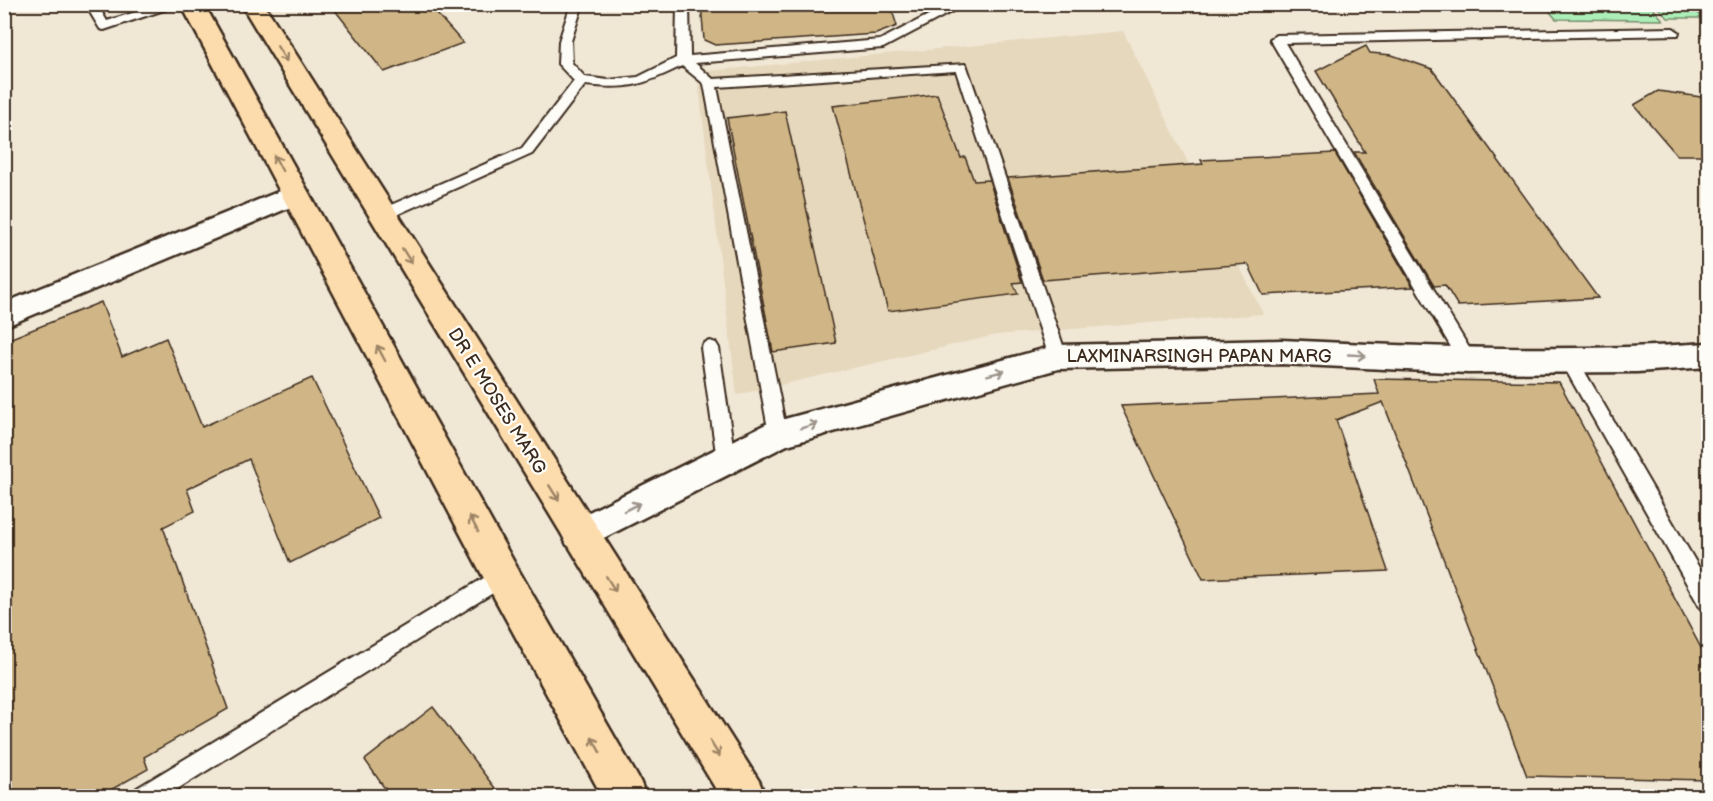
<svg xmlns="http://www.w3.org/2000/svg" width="1713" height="801" font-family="'Balsamiq Sans',sans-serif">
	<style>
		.built { fill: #e6d8bd }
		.green { fill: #aceeb8; stroke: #748c6b; stroke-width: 1.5 }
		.building { fill: #d0b686; stroke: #3b2a1e; stroke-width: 1.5 }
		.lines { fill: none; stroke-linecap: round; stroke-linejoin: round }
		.service-casing { stroke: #3b2a1e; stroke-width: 4 }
		.minor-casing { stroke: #3b2a1e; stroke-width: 5 }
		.primary-casing { stroke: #3b2a1e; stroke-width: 5 }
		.service { fill: #fdfcf7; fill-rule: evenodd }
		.minor { fill: #fdfcf7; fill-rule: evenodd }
		.primary { fill: #fcdcac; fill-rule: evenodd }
		.oneway { stroke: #9c8365 }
		.oneway2 { stroke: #9c938a }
		.labels { text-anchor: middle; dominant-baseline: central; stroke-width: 4.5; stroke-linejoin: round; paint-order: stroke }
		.street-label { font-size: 18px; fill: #3b2a1e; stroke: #fdfcf7 }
	</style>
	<rect width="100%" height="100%" fill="#f0e7d5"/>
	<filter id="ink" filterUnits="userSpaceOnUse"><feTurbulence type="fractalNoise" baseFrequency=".0167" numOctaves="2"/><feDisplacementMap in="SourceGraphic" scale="12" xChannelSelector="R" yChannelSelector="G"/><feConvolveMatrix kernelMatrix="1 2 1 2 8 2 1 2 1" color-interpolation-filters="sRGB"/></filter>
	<g filter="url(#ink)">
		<path class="built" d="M1123 31 1263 314 996 335 737 395 697 72Z"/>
		<path class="green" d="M1544 5H1650L1663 20 1556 19Z
			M1656 5H1690L1703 18H1668Z"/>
		<path class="building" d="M330 4H428L463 43 384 72Z
			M701 4H890L897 26 876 34 715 45 704 40Z
			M1366 46 1370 53 1392 55 1432 69 1598 298 1458 306 1445 285 1434 286 1354 152H1365L1316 71Z
			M1658 91 1708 98V155H1677L1634 105Z
			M937 94 961 158 965 157 974 181 989 180 1022 282 1013 283 1018 294 888 311 833 106Z
			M785 111 836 343 773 352 727 118Z
			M1335 153 1413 287 1263 295 1248 264 1043 280 1008 178 1203 164 1201 160Z
			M101 302 122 357 166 338 202 427 312 378 379 518 290 563 249 459 187 489 195 511 163 527 228 709 144 757 148 769 100 796H4V341Z
			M1374 379 1559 382 1708 661V780L1527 776 1383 402 1336 420 1388 571 1203 579 1121 406 1379 394Z
			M433 707 501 796H390L365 760Z"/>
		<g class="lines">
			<defs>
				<path id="service" d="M85 4H97L107 21 161 4H182L104 30 100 29Z
					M571 4H583L571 41 572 63 585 77 608 80 638 77 676 58 677 4H689L690 56 880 40 950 4H966L883 48 695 63 713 79 966 64 1067 357 1064 362 1058 364 1052 362 1049 357 956 71 717 87 787 434 785 439 778 442 771 439 769 434 704 84 682 66C643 85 629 90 585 85L532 154 387 219H377L374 215 377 211 522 148 574 81 558 64 559 41Z
					M1673 28 1679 32 1678 35 1285 43 1474 356 1477 361 1474 366 1468 368 1462 366 1270 39 1276 35Z
					M710 341 716 343 719 348 735 460 733 466 726 468 719 466 717 460 701 348 704 343Z
					M1569 353 1575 355 1708 583V611L1701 609 1563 365 1560 360 1563 355Z
					M502 567 509 569 512 576 509 583 166 796H133L137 788Z"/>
				<path id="minor" d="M295 185 305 187 309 194 305 201 4 327V303Z
					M1281 340C1424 347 1565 353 1708 343V367L1637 372 1468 373 1281 364 1058 369 787 445 580 550 567 545 562 534 567 523 766 424 1058 345Z"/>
				<path id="primary" d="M181 4H204L515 564 640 781 646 796H602L489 588Z
					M241 4H264L759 781 765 796H720Z"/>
			</defs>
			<use href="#service" class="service-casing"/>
			<use href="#minor" class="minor-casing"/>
			<use href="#primary" class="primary-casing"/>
			<use href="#service" class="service"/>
			<use href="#minor" class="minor"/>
			<use href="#primary" class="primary"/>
		</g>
		<defs><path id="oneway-shaft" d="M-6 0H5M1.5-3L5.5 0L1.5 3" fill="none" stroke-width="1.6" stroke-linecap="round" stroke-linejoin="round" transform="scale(1.5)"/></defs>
		<g class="oneway">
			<use href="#oneway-shaft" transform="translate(282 54) rotate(58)"/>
			<use href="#oneway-shaft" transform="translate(278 163) rotate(-118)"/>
			<use href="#oneway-shaft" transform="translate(407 256) rotate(58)"/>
			<use href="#oneway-shaft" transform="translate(381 353) rotate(-118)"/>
			<use href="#oneway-shaft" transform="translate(554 493) rotate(58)"/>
			<use href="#oneway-shaft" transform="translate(474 524) rotate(-118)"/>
			<use href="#oneway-shaft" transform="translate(611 584) rotate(58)"/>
			<use href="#oneway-shaft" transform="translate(596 745) rotate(-119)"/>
			<use href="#oneway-shaft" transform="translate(715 749) rotate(58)"/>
		</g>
		<g class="oneway2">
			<use href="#oneway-shaft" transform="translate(1357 355) rotate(3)"/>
			<use href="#oneway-shaft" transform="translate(996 373) rotate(-15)"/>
			<use href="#oneway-shaft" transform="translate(809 426) rotate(-16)"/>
			<use href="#oneway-shaft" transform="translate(632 507) rotate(-27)"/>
		</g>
	</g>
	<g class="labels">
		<g class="street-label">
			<text x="1199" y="356">LAXMINARSINGH PAPAN MARG</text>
			<text transform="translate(497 401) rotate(58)">DR E MOSES MARG</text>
		</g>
	</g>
	<rect width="1713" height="801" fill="none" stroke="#fdfcf7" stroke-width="24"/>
	<rect x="12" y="12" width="1689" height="777" fill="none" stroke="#3b2a1e" stroke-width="2" filter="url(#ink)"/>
</svg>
